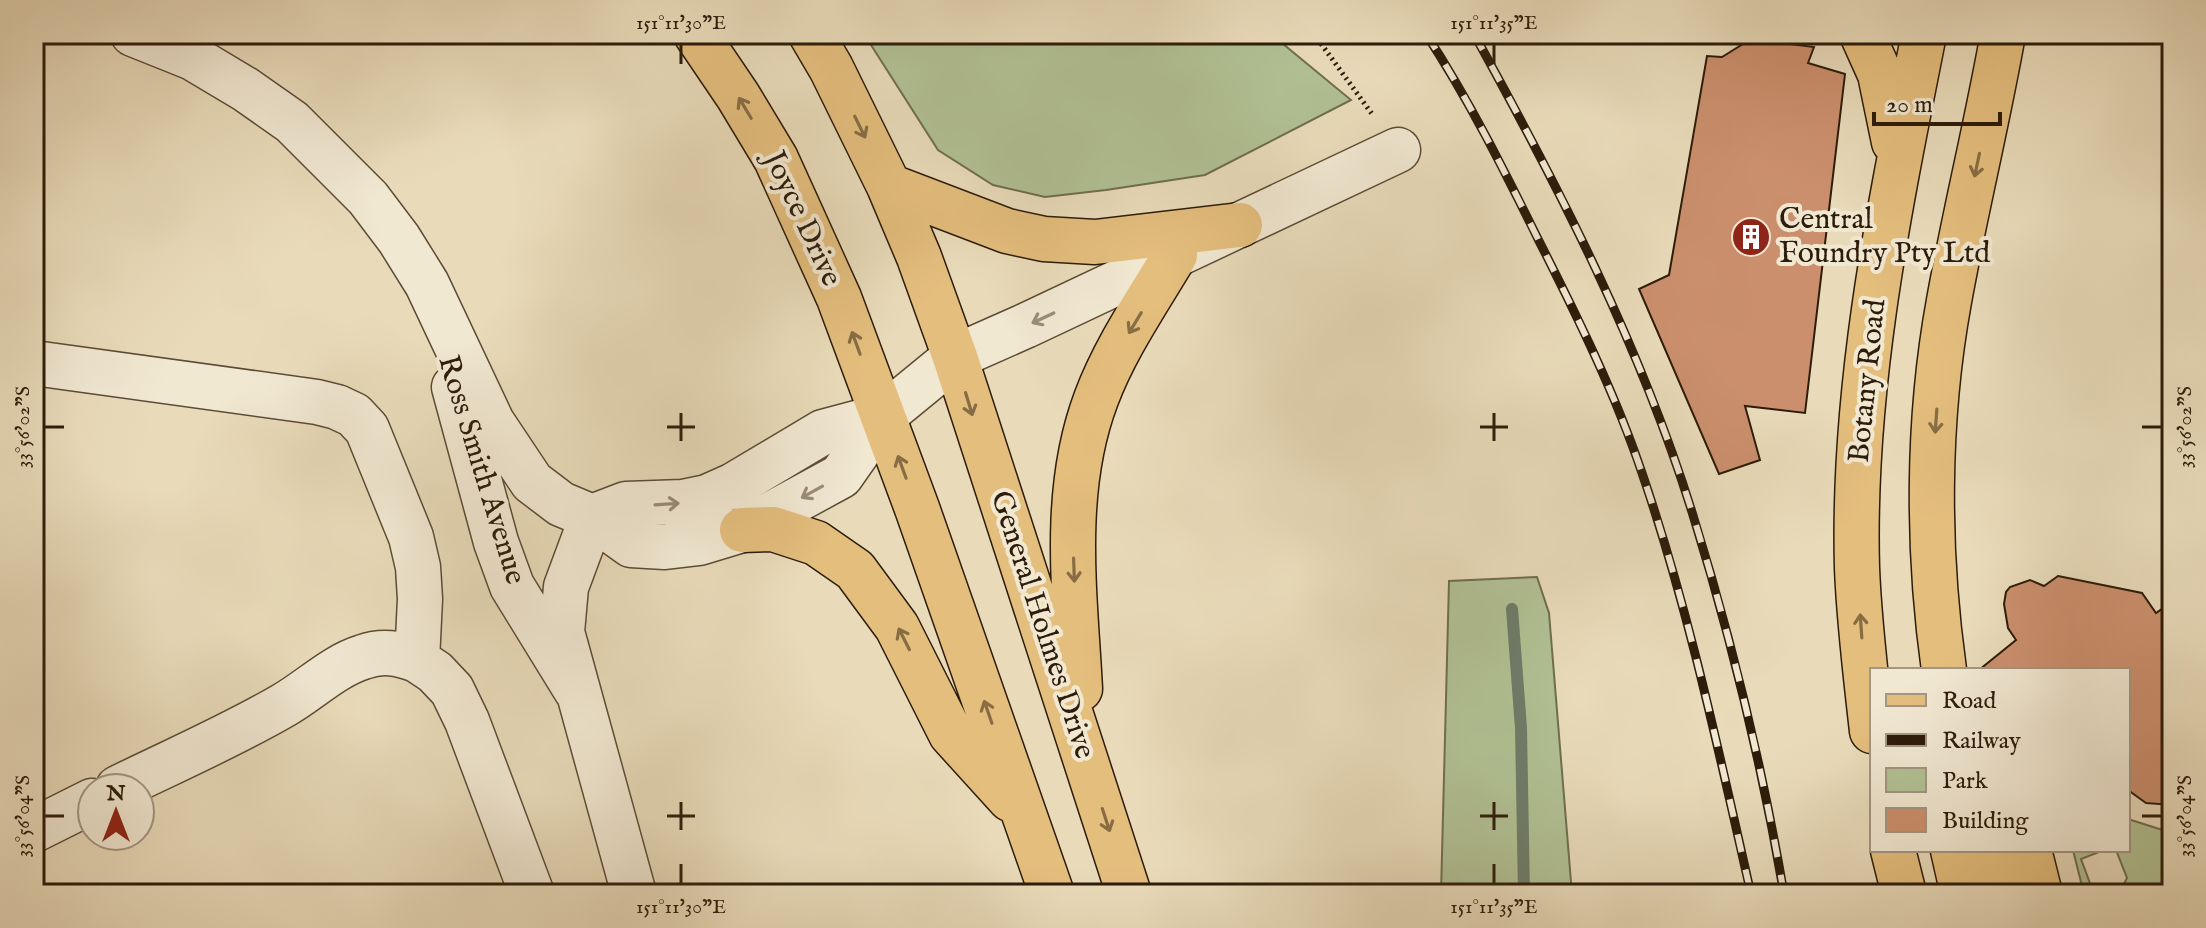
<svg xmlns="http://www.w3.org/2000/svg" width="2206" height="928" font-family="'IM FELL English',serif">
	<style>
		.green { fill: #b1c194; stroke: #6f6e4f; stroke-width: 2 }
		.lines { fill: none; stroke-linecap: round; stroke-linejoin: round }
		.stream { stroke: #6e7c6a; stroke-width: 12 }
		.building { fill: #cb8f6d; stroke: #2d1c0a; stroke-width: 2 }
		.minor-casing { stroke: #5c4c36; stroke-width: 47 }
		.major-casing { stroke: #2d1c0a; stroke-width: 47 }
		.path { stroke: #2d1c0a; stroke-width: 5; stroke-dasharray: 2 4; stroke-linecap: butt }
		.minor { stroke: #f1e8d2; stroke-width: 44 }
		.major { stroke: #e4be7d; stroke-width: 44 }
		.rail-casing { stroke: #2d1c0a; stroke-width: 9 }
		.rail { stroke: #f1e8d2; stroke-width: 6; stroke-dasharray: 18; stroke-linecap: butt }
		.oneway { stroke: #886d44 }
		.oneway2 { stroke: #998c78 }
		.ticks { fill: none; stroke: #2d1c0a; stroke-width: 3 }
		.labels { text-anchor: middle; dominant-baseline: central; stroke-width: 8; stroke-linejoin: round; paint-order: stroke }
		.street-label { font-size: 30px; fill: #2d1c0a; stroke: #f1e8d2 }
		.poi-label { font-size: 30px; fill: #2d1c0a; stroke: #f1e8d2; text-anchor: start }
		.neatline { fill: none; stroke: #2d1c0a; stroke-width: 3 }
		.ticks-label { font-size: 20px; text-anchor: middle; fill: #2d1c0a }
	</style>
	<rect width="100%" height="100%" fill="#e9dbba"/>
	<filter id="stains"><feTurbulence type="fractalNoise" baseFrequency=".0025" numOctaves="4"/><feColorMatrix values="0 0 0 0 .2 0 0 0 0 .09 0 0 0 0 .02 0 0 0 .5 -.17"/></filter>
	<radialGradient id="worn" r=".72"><stop offset=".6" stop-color="#630" stop-opacity="0"/><stop offset="1" stop-color="#630" stop-opacity=".3"/></radialGradient>
	<path class="green" d="M864 34H1271L1351 100 1205 175 1106 190 1045 197 993 185 938 150Z
		M1537 577 1549 613 1572 894H1441L1449 581Z
		M2128 819 2172 833V894H2098L2124 884 2127 878 2116 850H2128Z
		M2073 850H2104L2081 859 2094 894H2084Z"/>
	<g class="lines">
		<path class="stream" d="M1512 609 1521 728 1524 894"/>
	</g>
	<path class="building" d="M1751 39 1814 47 1808 63 1845 74 1805 413 1745 406 1760 460 1719 474 1639 289 1669 275 1707 56 1722 57Z
		M2058 576 2142 593 2156 613 2172 602V805L2146 803 2128 790V670H1979L2016 640 2008 628 2004 604 2006 592 2010 587 2030 580 2044 586Z"/>
	<g class="lines">
		<defs>
			<path id="minor" d="M133 34 193 58 245 89 292 122 368 198 399 239 427 284 492 422 532 482 561 504 592 517 631 545 665 547 699 543 742 530 841 476 883 416 955 357 1025 326 1398 150
				M34 363 317 402 337 407 354 415 367 429 411 537 418 567 420 599 417 660 435 672 452 690 467 721 532 894
				M454 387 496 542 512 586 576 690
				M592 517 566 587 562 632 634 894
				M592 517 626 504 683 502 707 497 734 485 823 432 883 416
				M118 788C173 761 231 736 284 705 310 690 334 666 363 657 382 650 399 653 417 660
				M34 830 92 801"/>
			<path id="major" d="M696 34 738 96 776 159 839 298 918 511 1052 894
				M811 34 831 68 889 186 919 257 955 357 1129 894
				M1862 34 1880 74 1894 142
				M889 186 1007 231 1044 239 1095 242 1240 225
				M742 530 773 529 816 543 855 570 897 627 951 734 1010 799
				M1944 670C1927 549 1927 421 1949 301 1965 212 1987 124 2003 34
				M1080 689C1075 593 1061 492 1096 399 1115 348 1147 302 1175 255
				M1872 731C1866 677 1859 622 1857 568 1852 388 1889 210 1924 34
				M1893 850 1904 894
				M1953 850 1963 894
				M1989 850 2001 894
				M2029 850 2040 894"/>
		</defs>
		<use href="#minor" class="minor-casing"/>
		<use href="#major" class="major-casing"/>
		<path class="path" d="M1314 34 1372 114"/>
		<use href="#minor" class="minor"/>
		<use href="#major" class="major"/>
		<defs>
			<path id="rail" d="M1426 34C1469 100 1504 170 1539 241 1577 316 1615 393 1642 473 1689 610 1719 753 1751 894
				M1474 34C1558 186 1640 345 1692 512 1731 637 1762 765 1784 894"/>
		</defs>
		<use href="#rail" class="rail-casing"/>
		<use href="#rail" class="rail"/>
	</g>
	<defs><path id="oneway-shaft" d="M-6 0H5M1.5-3L5.5 0L1.5 3" fill="none" stroke-width="1.6" stroke-linecap="round" stroke-linejoin="round" transform="scale(2)"/></defs>
	<g class="oneway">
		<use href="#oneway-shaft" transform="translate(745 108) rotate(-121)"/>
		<use href="#oneway-shaft" transform="translate(860 127) rotate(64)"/>
		<use href="#oneway-shaft" transform="translate(1977 165) rotate(102)"/>
		<use href="#oneway-shaft" transform="translate(1135 323) rotate(121)"/>
		<use href="#oneway-shaft" transform="translate(856 343) rotate(-110)"/>
		<use href="#oneway-shaft" transform="translate(969 404) rotate(73)"/>
		<use href="#oneway-shaft" transform="translate(1936 421) rotate(94)"/>
		<use href="#oneway-shaft" transform="translate(902 467) rotate(-110)"/>
		<use href="#oneway-shaft" transform="translate(1074 570) rotate(88)"/>
		<use href="#oneway-shaft" transform="translate(1861 626) rotate(-94)"/>
		<use href="#oneway-shaft" transform="translate(904 639) rotate(-117)"/>
		<use href="#oneway-shaft" transform="translate(988 712) rotate(-109)"/>
		<use href="#oneway-shaft" transform="translate(1106 820) rotate(72)"/>
	</g>
	<g class="oneway2">
		<use href="#oneway-shaft" transform="translate(1043 318) rotate(155)"/>
		<use href="#oneway-shaft" transform="translate(812 492) rotate(151)"/>
		<use href="#oneway-shaft" transform="translate(667 504) rotate(-4)"/>
	</g>
	<path class="ticks" d="M681 44V64M1494 44V64M681 413V441M1494 413V441M44 427H64M667 427H695M1480 427H1508M2142 427H2162M681 802V830M1494 802V830M44 816H64M667 816H695M1480 816H1508M2142 816H2162M681 864V884M1494 864V884"/>
	<defs>
		<symbol id="building-disc" viewBox="-11 -11 22 22"><circle r="9.5" fill="#8f2418" stroke="#f1e8d2"/><path d="M-4-6H4V6H1V3H-1V6H-4ZM-2.5-4.3h1.7v1.8h-1.7ZM.8-4.3h1.7v1.8H.8ZM-2.5-1h1.7V.8h-1.7ZM.8-1h1.7V.8H.8Z" fill="#fff"/></symbol>
	</defs>
	<g fill-rule="evenodd">
		<use href="#building-disc" x="1729" y="215" width="44" height="44"/>
	</g>
	<g class="labels">
		<g class="street-label">
			<text transform="translate(802 219) rotate(65)">Joyce Drive</text>
			<text transform="translate(1868 381) rotate(-84)">Botany Road</text>
			<text transform="translate(481 470) rotate(73)">Ross Smith Avenue</text>
			<text transform="translate(1042 625) rotate(72)">General Holmes Drive</text>
		</g>
		<g class="poi-label">
			<text x="1779" y="220">Central<tspan x="1779" dy="34">Foundry Pty Ltd</tspan></text>
		</g>
	</g>
	<rect width="2206" height="928" fill="none" stroke="#e9dbba" stroke-width="88"/>
	<rect x="1870" y="668" width="260" height="184" fill="#f1e8d2" stroke="#a39682" stroke-width="2"/>
	<rect x="1886" y="694" width="40" height="12" fill="#e4be7d" stroke="#a39682" stroke-width="2"/>
	<text x="1942" y="708" font-size="24" fill="#2d1c0a">Road</text>
	<rect x="1886" y="734" width="40" height="12" fill="#2d1c0a" stroke="#a39682" stroke-width="2"/>
	<text x="1942" y="748" font-size="24" fill="#2d1c0a">Railway</text>
	<rect x="1886" y="768" width="40" height="24" fill="#b1c194" stroke="#a39682" stroke-width="2"/>
	<text x="1942" y="788" font-size="24" fill="#2d1c0a">Park</text>
	<rect x="1886" y="808" width="40" height="24" fill="#cb8f6d" stroke="#a39682" stroke-width="2"/>
	<text x="1942" y="828" font-size="24" fill="#2d1c0a">Building</text>
	<g transform="translate(116 812)"><circle r="38" fill="#f1e8d2" stroke="#a39682" stroke-width="2"/>
	<path d="M0-6L14 30L0 20L-14 30Z" fill="#8f2418"/>
	<text y="-12" font-size="22" font-weight="bold" text-anchor="middle" fill="#2d1c0a">N</text>
	</g>
	<path d="M1874 112v12h126v-12" fill="none" stroke="#2d1c0a" stroke-width="4"/>
	<text x="1886" y="112" font-size="24" fill="#2d1c0a" stroke="#f1e8d2" stroke-width="6" paint-order="stroke">20 m</text>
	<rect x="44" y="44" width="2118" height="840" class="neatline"/>
	<g class="ticks-label">
		<text x="681" y="29">151°11'30"E</text>
		<text x="1494" y="29">151°11'35"E</text>
		<text transform="translate(22 427) rotate(-90)" y="7">33°56'02"S</text>
		<text transform="translate(2184 427) rotate(-90)" y="7">33°56'02"S</text>
		<text transform="translate(22 816) rotate(-90)" y="7">33°56'04"S</text>
		<text transform="translate(2184 816) rotate(-90)" y="7">33°56'04"S</text>
		<text x="681" y="913">151°11'30"E</text>
		<text x="1494" y="913">151°11'35"E</text>
	</g>
	<rect width="100%" height="100%" filter="url(#stains)"/>
	<rect width="100%" height="100%" fill="url(#worn)"/>
</svg>
